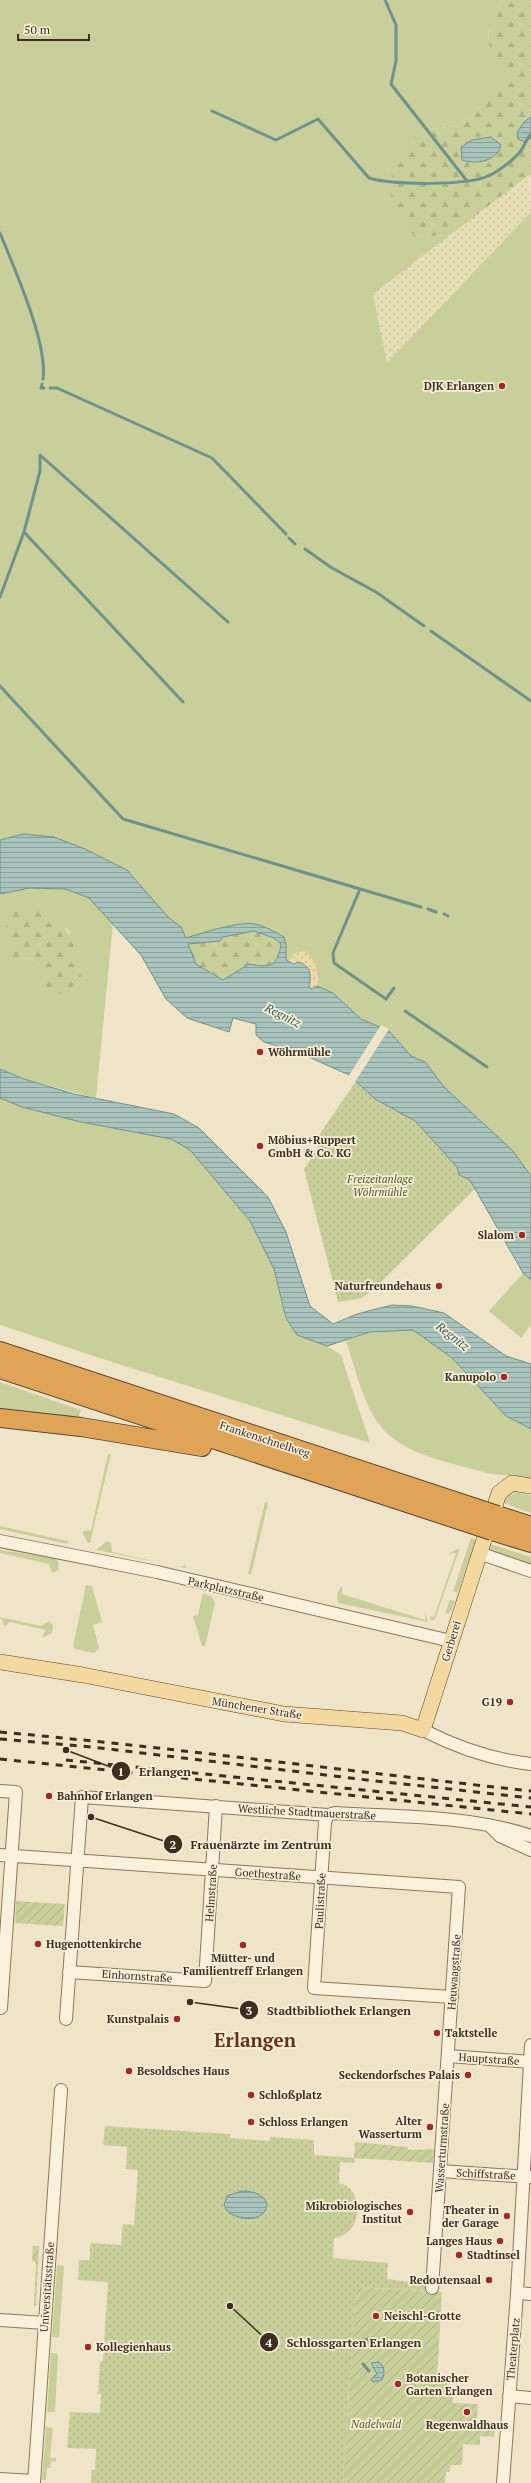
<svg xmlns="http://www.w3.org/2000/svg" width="531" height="2483" font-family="'PT Serif',serif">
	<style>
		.farmland { fill: url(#farmland-dots) }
		.grass { fill: #c9cf9b; fill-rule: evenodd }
		.forest { fill: url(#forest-firs) }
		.sand { fill: url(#sand-dots) }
		.park { fill: url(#park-dots) }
		.garden { fill: url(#garden-furrows) }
		.water { fill: url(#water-rules); stroke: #6f938a; fill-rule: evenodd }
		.pier { fill: #f0e4c8 }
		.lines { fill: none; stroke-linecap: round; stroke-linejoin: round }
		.stream { stroke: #6f938a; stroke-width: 3 }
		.minor-casing { stroke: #8d765c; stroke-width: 14 }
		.major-casing { stroke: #5b4430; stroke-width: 16 }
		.highway-casing { stroke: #5b4430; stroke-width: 20 }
		.minor { stroke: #faf1dc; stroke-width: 12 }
		.major { stroke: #f3d9a0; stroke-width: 15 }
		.highway { stroke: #e0a458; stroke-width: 18 }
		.rail { stroke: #3d2e20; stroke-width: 3; stroke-dasharray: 7 7; stroke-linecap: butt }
		.highway-bridge-casing { stroke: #5b4430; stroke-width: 20; stroke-linecap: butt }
		.highway-bridge { stroke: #e0a458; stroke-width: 18 }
		.poi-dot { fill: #9e2a2b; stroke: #f7eed8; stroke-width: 1.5 }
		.labels { text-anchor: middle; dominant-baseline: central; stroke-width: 3.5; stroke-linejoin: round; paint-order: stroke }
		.poi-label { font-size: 11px; font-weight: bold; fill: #3d2e20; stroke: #f7eed8; text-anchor: end }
		.park-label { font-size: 11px; font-style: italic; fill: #4d5a26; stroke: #f7eed8 }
		.street-label { font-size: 11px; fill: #3d2e20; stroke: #f7eed8 }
		.water-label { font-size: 12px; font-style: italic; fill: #2f5d5a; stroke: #f7eed8 }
		.town-label { font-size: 19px; font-weight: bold; fill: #6b2e1e; stroke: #f7eed8 }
		.leader { fill: none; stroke: #3d2e20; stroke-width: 1.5 }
		.callout-dot { fill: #3d2e20; stroke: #f7eed8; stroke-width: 1.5 }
		.mark-label { font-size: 12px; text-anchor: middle; font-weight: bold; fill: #fff }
		.callout-label { font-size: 12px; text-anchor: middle; font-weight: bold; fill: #3d2e20; stroke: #f7eed8; stroke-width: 3.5; stroke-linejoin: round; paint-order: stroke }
	</style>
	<defs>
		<pattern id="farmland-dots" width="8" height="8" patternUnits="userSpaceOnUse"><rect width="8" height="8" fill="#e6deb5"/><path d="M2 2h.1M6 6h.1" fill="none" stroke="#c6bf9b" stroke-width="1.8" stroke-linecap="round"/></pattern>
		<pattern id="forest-firs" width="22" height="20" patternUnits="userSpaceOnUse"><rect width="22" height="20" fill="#c9cf9b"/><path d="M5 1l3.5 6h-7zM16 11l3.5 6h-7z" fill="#aeb285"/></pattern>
		<pattern id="sand-dots" width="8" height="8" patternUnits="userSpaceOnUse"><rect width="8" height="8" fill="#ecd9a5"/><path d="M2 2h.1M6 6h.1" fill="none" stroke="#cbbb8e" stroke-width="1.8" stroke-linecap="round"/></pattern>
		<pattern id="park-dots" width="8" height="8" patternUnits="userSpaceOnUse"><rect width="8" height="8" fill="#c9cf9b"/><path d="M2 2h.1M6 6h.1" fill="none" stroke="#aeb285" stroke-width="1.8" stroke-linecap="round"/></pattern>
		<pattern id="garden-furrows" width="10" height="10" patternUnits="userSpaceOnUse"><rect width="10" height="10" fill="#c9cf9b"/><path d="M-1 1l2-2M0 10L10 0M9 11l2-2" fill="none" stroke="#aeb285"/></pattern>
		<pattern id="water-rules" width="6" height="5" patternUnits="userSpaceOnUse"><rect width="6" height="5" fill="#a9c4bc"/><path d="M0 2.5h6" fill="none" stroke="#8ba098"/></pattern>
	</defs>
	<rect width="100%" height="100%" fill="#f0e4c8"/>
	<path class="farmland" d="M529 175 531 212 386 364 373 293Z"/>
	<path class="grass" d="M0 0H503L488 34 491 54 515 76 462 125 419 131 414 237 450 235 373 294 387 363 531 212V1176L513 1151 444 1087 425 1062 411 1056 389 1031 361 1019 333 993 317 986 318 978 295 953 289 961 286 960V945L246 924 186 938 181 927 168 917 127 870 85 849 54 837 23 834 0 840Z
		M30 888 66 889 89 898 113 923 96 1098 24 1079 0 1069V894ZM47 913 70 932 45 987C43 968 39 954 18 960Z
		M0 1098 22 1107 81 1122 171 1139 190 1150 250 1221 274 1269 286 1318 297 1334 327 1346 341 1355 370 1443 93 1356 0 1325Z
		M523 1273 531 1280V1325L521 1338 489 1311Z
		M413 1330 452 1358 506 1416 531 1429V1481C517 1473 502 1477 487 1473 450 1462 402 1456 378 1423 362 1400 355 1367 346 1341L370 1332Z
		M0 1382 81 1410 77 1421 0 1413Z
		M108 1454H111L90 1543H88L83 1534V1531L91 1530Z
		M515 1492 531 1495V1513L500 1502Z
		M265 1502 268 1503 251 1575 248 1574Z
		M0 1526 67 1541 66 1533 68 1544 0 1529Z
		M471 1538 478 1541 468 1563 452 1609 449 1614 445 1613 450 1600 455 1601 457 1593 453 1591Z
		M107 1541 111 1543 112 1552 180 1567 186 1565 184 1559 186 1568 96 1550Z
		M487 1543 531 1557V1567L487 1552Z
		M460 1548 435 1619 431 1621 430 1616 434 1617 456 1553 447 1554Z
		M0 1550 54 1558 58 1561 59 1570 52 1573 49 1564 0 1553Z
		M86 1585 92 1586 102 1622 93 1625 99 1648 94 1653 75 1649 73 1646Z
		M342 1586V1594L425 1620V1613L428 1622 338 1603 337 1593Z
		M203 1593 212 1597 215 1603 205 1646H202L193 1616 198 1615Z
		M0 1617 41 1626 49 1621 53 1625 52 1633 44 1637 42 1636 46 1630 10 1622 5 1626Z
		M57 2265 64 2266 59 2338 52 2337Z
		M51 2353 58 2354 55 2412H47Z
		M46 2427 53 2428 50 2458H56V2462L51 2461 50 2468H47L46 2480H42Z"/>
	<path class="forest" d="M503 0H531V177L529 175 450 235 414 237 391 198 392 162 419 131 462 125 514 76 491 54 488 34Z
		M19 907C68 910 73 938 82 979L62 994 44 987C43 968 39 954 18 960L12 957C5 936 2 922 19 907Z
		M254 931 274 938 281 944C278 967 269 968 249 964L223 980 196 964 188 944Z"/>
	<path class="sand" d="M305 951C316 960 319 972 317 986L312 990 309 987V968L304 964 289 961 295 953Z"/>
	<path class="park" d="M356 1081 375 1099 415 1121 457 1167 459 1175 470 1180 475 1189 375 1288 362 1298 338 1302 304 1169 322 1141 317 1138Z
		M105 2126 230 2134V2138L270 2141V2137L314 2140V2155L355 2158 354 2163 340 2162 339 2183C367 2190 362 2235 334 2238L333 2258 388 2263 387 2279 426 2284V2291L356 2287 343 2483H91V2470H95L96 2449 67 2448 70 2412 100 2413 101 2394H98L100 2361H103L108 2282 78 2280 79 2260H90V2243L121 2245 123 2224 134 2225 138 2170 126 2169 127 2147 103 2145Z"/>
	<path class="garden" d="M16 1901 65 1904 63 1926 15 1923Z
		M355 2142 408 2147V2150L434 2149 433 2163 354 2158Z
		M33 2246H39L36 2305 34 2306 36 2262 32 2261Z
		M356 2287 442 2292 437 2379H443L452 2388 453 2403 478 2404 477 2420 496 2422 494 2437 480 2436V2445L463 2444 462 2465H451L449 2472H446L445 2483H343Z"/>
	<path class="water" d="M531 117V138L525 142 518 139 517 133 524 122Z
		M491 137 501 145C498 161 476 165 462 160L461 147 472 140Z
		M23 834 54 837 85 849 127 870 168 917 181 927 186 938C201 933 240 921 255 924 265 926 275 932 284 937L286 945V960L294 964 298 962C312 966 311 975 309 987L312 989 317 986 333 993 361 1019 389 1031 411 1056 425 1062 444 1087 513 1151 531 1176V1280L523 1273 470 1180 459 1175 457 1167 415 1121 375 1099 349 1075 302 1054 264 1042 256 1035V1024L233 1018 229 1032 187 1018 166 999 141 955 89 898 66 889 30 888 0 894V840ZM254 931 274 938 281 944C278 967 269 968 249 964L223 980 196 964 188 944 220 941 223 937Z
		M0 1069 24 1079 74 1094 174 1114 199 1128 268 1197 286 1232 310 1306 333 1324 357 1314 392 1305 412 1306 444 1313 506 1356 531 1364V1429L506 1416 452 1358 413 1330 370 1332 327 1346 297 1335 286 1318 274 1269 250 1221 190 1150 171 1139 81 1122 22 1107 0 1098Z
		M242 2191C252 2191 265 2194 267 2205 264 2224 237 2220 227 2211L224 2205 227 2196Z
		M379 2362C385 2367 385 2373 382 2380L373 2382 371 2380 377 2374 371 2363Z"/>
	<path class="pier" d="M381 1025 389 1029 355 1082 348 1077Z"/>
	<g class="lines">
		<path class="stream" d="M385 0 396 25V61L391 84 467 181
			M212 111 276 140 318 119 369 178C393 185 466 186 488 176 498 172 513 160 520 152 524 147 526 139 531 134
			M0 233C14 268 48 343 43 379
			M42 384 41 388H44
			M50 388H57L212 458 286 534
			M24 532 40 471V455L228 622
			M289 538 295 544
			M305 549 332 568 376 592 424 626
			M0 597 24 532 183 702
			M431 631 531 701
			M0 686 123 819 421 907
			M360 889 333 953 334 963 386 999 394 988
			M428 909 436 912
			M444 914 448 916
			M405 1011 487 1067
			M365 2340 373 2338
			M363 2364 369 2371"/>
		<defs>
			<path id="minor" d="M0 1541 157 1572 451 1641
				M479 1553 531 1571
				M423 1730C456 1747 494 1760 531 1764
				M0 1791 16 1792 1 2008
				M328 1815 325 1822 314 1988 452 1997
				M489 1825 500 1836 531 1850
				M0 1855 459 1887 432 2288
				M69 1972 205 1981 216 1806
				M66 2019 82 1797 328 1815 335 1813C399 1817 469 1815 531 1836
				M448 2056 531 2062
				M440 2171 530 2177
				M517 2293 531 2294
				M0 2320 45 2323
				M509 2396 531 2398
				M0 2479 34 2481
				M34 2483 61 2090
				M503 2483 517 2293 531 2045"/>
			<path id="major" d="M0 1662 83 1675 284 1714 402 1723 423 1730 499 1493 512 1483 531 1486"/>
			<path id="highway" d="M0 1351 485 1511
				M0 1369 480 1527
				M0 1418 81 1427 202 1447
				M497 1515 531 1526
				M492 1531 531 1543"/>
		</defs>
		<use href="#minor" class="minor-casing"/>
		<use href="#major" class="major-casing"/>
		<use href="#highway" class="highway-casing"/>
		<use href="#minor" class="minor"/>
		<use href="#major" class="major"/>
		<use href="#highway" class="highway"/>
		<path class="rail" d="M0 1732C177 1748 354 1772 531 1791
			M0 1739 92 1747 367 1780 531 1798
			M0 1759 531 1814
			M66 1760 531 1807"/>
		<defs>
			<path id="highway-bridge" d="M485 1511 497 1515
				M480 1527 492 1531"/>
		</defs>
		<use href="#highway-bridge" class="highway-bridge-casing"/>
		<use href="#highway-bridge" class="highway-bridge"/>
	</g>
	<g class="poi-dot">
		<circle cx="502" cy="386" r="4"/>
		<circle cx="260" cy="1052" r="4"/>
		<circle cx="260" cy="1146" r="4"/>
		<circle cx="522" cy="1235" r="4"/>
		<circle cx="439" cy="1286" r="4"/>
		<circle cx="504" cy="1377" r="4"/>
		<circle cx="510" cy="1702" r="4"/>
		<circle cx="49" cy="1796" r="4"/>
		<circle cx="38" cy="1944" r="4"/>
		<circle cx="243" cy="1945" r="4"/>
		<circle cx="177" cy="2019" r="4"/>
		<circle cx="437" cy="2033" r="4"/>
		<circle cx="129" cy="2071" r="4"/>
		<circle cx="468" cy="2075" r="4"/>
		<circle cx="251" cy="2095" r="4"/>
		<circle cx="251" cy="2122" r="4"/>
		<circle cx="430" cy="2127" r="4"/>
		<circle cx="410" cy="2212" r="4"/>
		<circle cx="507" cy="2216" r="4"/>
		<circle cx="500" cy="2241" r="4"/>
		<circle cx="459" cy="2255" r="4"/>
		<circle cx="489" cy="2280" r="4"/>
		<circle cx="376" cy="2316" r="4"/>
		<circle cx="88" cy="2347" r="4"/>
		<circle cx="398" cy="2384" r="4"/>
		<circle cx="467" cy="2412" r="4"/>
	</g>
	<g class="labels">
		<g class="poi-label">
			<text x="494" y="386">DJK Erlangen</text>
			<text x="268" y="1052" text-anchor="start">Wöhrmühle</text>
			<text x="268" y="1140" text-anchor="start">Möbius+Ruppert<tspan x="268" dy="13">GmbH &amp; Co. KG</tspan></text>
			<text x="514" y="1235">Slalom</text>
			<text x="431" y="1286">Naturfreundehaus</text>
			<text x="496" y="1377">Kanupolo</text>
			<text x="502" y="1702">G19</text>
			<text x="57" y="1796" text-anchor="start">Bahnhof Erlangen</text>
			<text x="46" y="1944" text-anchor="start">Hugenottenkirche</text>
			<text x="243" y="1958" text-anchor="middle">Mütter- und<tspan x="243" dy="13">Familientreff Erlangen</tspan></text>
			<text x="169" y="2019">Kunstpalais</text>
			<text x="445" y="2033" text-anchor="start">Taktstelle</text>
			<text x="137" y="2071" text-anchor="start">Besoldsches Haus</text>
			<text x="460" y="2075">Seckendorfsches Palais</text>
			<text x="259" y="2095" text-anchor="start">Schloßplatz</text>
			<text x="422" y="2121">Alter<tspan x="422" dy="13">Wasserturm</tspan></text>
			<text x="259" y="2122" text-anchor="start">Schloss Erlangen</text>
			<text x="402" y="2206">Mikrobiologisches<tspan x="402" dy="13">Institut</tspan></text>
			<text x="499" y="2210">Theater in<tspan x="499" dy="13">der Garage</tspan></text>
			<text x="492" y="2241">Langes Haus</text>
			<text x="467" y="2255" text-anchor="start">Stadtinsel</text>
			<text x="481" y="2280">Redoutensaal</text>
			<text x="384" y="2316" text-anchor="start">Neischl-Grotte</text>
			<text x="96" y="2347" text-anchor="start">Kollegienhaus</text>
			<text x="406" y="2378" text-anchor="start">Botanischer<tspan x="406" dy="13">Garten Erlangen</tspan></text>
			<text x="467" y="2425" text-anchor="middle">Regenwaldhaus</text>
		</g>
		<g class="park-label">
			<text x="380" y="1179">Freizeitanlage<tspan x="380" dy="13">Wöhrmühle</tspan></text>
			<text x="376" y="2424">Nadelwald</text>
		</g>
		<g class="street-label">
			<text transform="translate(265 1439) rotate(18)">Frankenschnellweg</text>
			<text transform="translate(226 1589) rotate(13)">Parkplatzstraße</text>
			<text transform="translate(451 1641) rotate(-73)">Gerberei</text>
			<text transform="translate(257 1708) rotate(9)">Münchener Straße</text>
			<text transform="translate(307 1812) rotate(3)">Westliche Stadtmauerstraße</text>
			<text transform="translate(268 1874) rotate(4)">Goethestraße</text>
			<text transform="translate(211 1893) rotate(-86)">Helmstraße</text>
			<text transform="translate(320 1901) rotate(-87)">Paulistraße</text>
			<text transform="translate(454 1972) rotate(-86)">Heuwaagstraße</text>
			<text transform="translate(137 1976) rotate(4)">Einhornstraße</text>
			<text transform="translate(489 2059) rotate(4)">Hauptstraße</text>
			<text transform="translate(442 2148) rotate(-86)">Wasserturmstraße</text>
			<text transform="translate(486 2174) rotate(3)">Schiffstraße</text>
			<text transform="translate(47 2287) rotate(-86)">Universitätsstraße</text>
			<text transform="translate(513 2349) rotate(-85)">Theaterplatz</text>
		</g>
		<g class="water-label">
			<text transform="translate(283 1015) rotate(27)">Regnitz</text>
			<text transform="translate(453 1336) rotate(38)">Regnitz</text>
		</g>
		<g class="town-label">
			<text x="255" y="2039">Erlangen</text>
		</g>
	</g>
	<path class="leader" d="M66 1750L121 1771M91 1817L173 1844M190 2002L249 2010M230 2306L269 2342"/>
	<g class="callout-dot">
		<circle cx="66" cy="1750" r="4"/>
		<circle cx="91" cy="1817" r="4"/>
		<circle cx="190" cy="2002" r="4"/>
		<circle cx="230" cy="2306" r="4"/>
		<circle cx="121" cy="1771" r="10"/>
		<circle cx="173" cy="1844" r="10"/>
		<circle cx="249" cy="2010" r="10"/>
		<circle cx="269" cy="2342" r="10"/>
	</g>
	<g class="mark-label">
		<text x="121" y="1776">1</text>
		<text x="173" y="1849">2</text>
		<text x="249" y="2015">3</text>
		<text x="269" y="2347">4</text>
	</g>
	<g class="callout-label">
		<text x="165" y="1776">Erlangen</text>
		<text x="261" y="1849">Frauenärzte im Zentrum</text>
		<text x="339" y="2015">Stadtbibliothek Erlangen</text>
		<text x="354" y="2347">Schlossgarten Erlangen</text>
	</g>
	<path d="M18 34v6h71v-6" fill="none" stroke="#3d2e20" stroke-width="2"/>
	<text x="24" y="34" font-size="12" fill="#3d2e20" stroke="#f7eed8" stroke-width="3" paint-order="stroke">50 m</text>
</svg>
